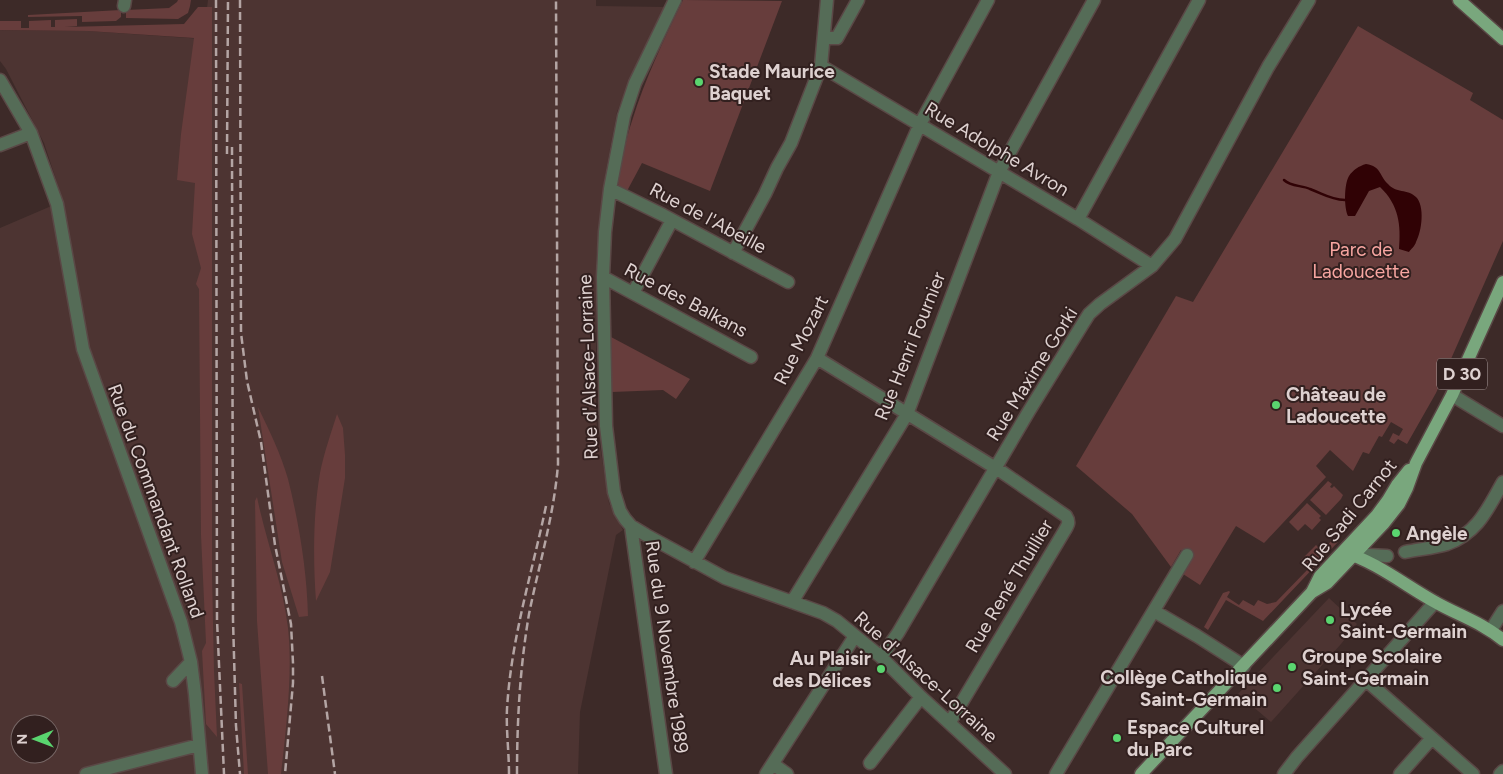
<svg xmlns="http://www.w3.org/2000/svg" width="1503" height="774" font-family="Figtree,sans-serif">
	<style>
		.built { fill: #4d3432; fill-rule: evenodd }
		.green { fill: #673d3c }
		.water { fill: #300205 }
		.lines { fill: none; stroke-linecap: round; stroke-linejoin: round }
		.stream { stroke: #300205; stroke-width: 2.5 }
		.minor-casing { stroke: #5a4846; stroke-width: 15 }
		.major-casing { stroke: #5a4846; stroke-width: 15 }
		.minor { stroke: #556c57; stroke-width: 12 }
		.major { stroke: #79a77d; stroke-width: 12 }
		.rail { stroke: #b4a5a4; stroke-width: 2.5; stroke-dasharray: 8 4; stroke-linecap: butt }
		.poi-dot { fill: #5ad56f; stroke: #32201f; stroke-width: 2 }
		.labels { text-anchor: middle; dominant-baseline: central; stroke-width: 4; stroke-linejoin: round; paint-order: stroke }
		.shield { fill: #32201f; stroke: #aa9c9b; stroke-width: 1 }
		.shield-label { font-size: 18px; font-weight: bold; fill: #ded1d0 }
		.poi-label { font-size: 19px; font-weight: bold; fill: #ded1d0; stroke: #32201f; text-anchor: start }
		.street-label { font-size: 19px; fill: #ded1d0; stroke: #32201f }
		.park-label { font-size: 19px; fill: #f8a6a1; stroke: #32201f }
	</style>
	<rect width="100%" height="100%" fill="#3d2a28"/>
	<path class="built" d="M208 0H596V6L664 7 637 64 617 112 605 176 596 259V420L609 503 623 530 616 535 580 712 578 774H0V228L63 201 44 143 6 69 0 61V30L88 31 203 39ZM20 724H50V754H20Z
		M1329 598 1357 624 1341 644 1271 722 1238 694Z"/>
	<path class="green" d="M178 0H191L190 6 188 13 178 19 126 18V10L169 8 177 2Z
		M683 0 782 1 710 191 642 163 627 191 620 188 618 184C622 163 625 141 632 121 645 79 664 39 683 0Z
		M198 7H212V575L214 671 217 737 206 724 202 651 206 643 201 535 199 289 196 284 201 268 192 234 195 183 177 180 181 134 194 38 88 31 0 30V21H21V28H29V21L51 20V27H55V20L77 19V26L65 27 184 24Z
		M121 10V17L116 21 82 22V16L28 17V15Z
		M1358 26 1473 93 1470 100 1503 120V241L1436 393 1407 444 1398 439 1394 444 1389 441 1393 433 1399 436 1403 429 1391 422 1382 437 1379 436 1369 454 1363 452 1353 471 1330 450 1316 466 1326 477 1266 541 1264 543 1236 526 1200 585 1183 574 1193 558 1181 550 1171 567 1132 514 1076 466 1176 296 1193 302Z
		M611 337 690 379 676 399 663 390 612 392Z
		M258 407C269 430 281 454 288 479 299 523 307 571 308 616L299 617 282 562Z
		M337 414 343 428 345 455V478L330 572 316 601C313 561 313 513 320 473 324 453 331 433 337 414Z
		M1328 481 1332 484 1330 487 1332 488 1334 486 1343 495 1341 499 1326 515 1310 500Z
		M257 497C266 541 283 584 288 628 293 673 286 729 281 774H268L257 621 255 501Z
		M1307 503 1321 516 1319 518 1321 520 1312 530 1305 524 1298 531 1289 522Z
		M1334 538 1338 542 1263 621 1226 600 1208 630 1204 627 1223 593 1229 591 1230 592 1227 597 1239 605 1243 600 1254 606 1258 600 1267 604 1276 602 1309 568 1301 560 1316 545 1322 551Z
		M239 683 242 684 248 774H244Z"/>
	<path class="water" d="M1366 164C1382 167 1378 174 1388 184 1395 193 1408 189 1416 197 1425 206 1422 231 1416 242 1415 246 1411 249 1409 252L1399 249C1401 225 1399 205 1380 187L1369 191 1355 216H1348C1344 208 1344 184 1349 176 1353 170 1359 166 1366 164Z"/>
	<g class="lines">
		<path class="stream" d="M1284 180C1291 187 1302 185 1310 189 1324 194 1329 199 1345 200"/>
		<defs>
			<path id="minor" d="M675 0 635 83 624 116 610 189 605 232 603 277 606 426 614 492 620 511 625 519 631 526 646 535 725 578 823 613 837 621 881 657 921 697 1005 774
				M124 6 125 0
				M824 38H837L858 0
				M821 66 1078 219 1152 266
				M0 80 31 133 57 204 83 349 181 622 191 662 195 694 202 774
				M0 145 31 133
				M610 189 663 215 788 282
				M1078 219 1199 0
				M733 253 765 194 777 168 791 143 821 66 827 0
				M603 277 751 357
				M633 293 672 220
				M817 358 1002 472 1066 516C1070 522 1068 525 1065 530L950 722
				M1452 395 1503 426
				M631 526 666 774
				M1405 552C1419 549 1434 548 1447 544 1478 533 1488 508 1503 482
				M1362 559 1368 555 1387 556
				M694 562 817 358 920 124 988 0
				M792 602 907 414 999 172 1094 0
				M1154 611 1197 636 1244 666
				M1491 630 1503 611
				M881 657 898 633 1029 411 1082 325 1089 314 1100 304 1152 266 1175 239 1268 67 1309 0
				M1366 680 1473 774
				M173 681 191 662
				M870 763 921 697
				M773 764 787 774
				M86 774 199 745
				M766 774 855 636
				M1056 774 1187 555
				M1284 774 1297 757 1435 602
				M1400 774 1432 738
				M1500 774 1503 771"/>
			<path id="major" d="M1459 0 1503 39
				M1343 552C1375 561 1406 586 1435 602 1458 615 1483 623 1503 640
				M1312 592 1320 576 1377 515 1388 500 1397 485 1409 470
				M1141 774 1312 592 1327 583 1384 523 1399 504 1407 488 1416 463 1452 395 1503 282"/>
		</defs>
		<use href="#minor" class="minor-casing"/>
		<use href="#major" class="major-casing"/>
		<use href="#minor" class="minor"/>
		<use href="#major" class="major"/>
		<path class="rail" d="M216 0 217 620 224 774
			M240 0 241 333 247 381 261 442 275 545 291 624 293 663V683L285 774
			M232 147 233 620 236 726 240 774
			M227 154 228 0
			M322 676 335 774
			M509 774C509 752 506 730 507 709 511 639 532 573 546 506
			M517 774C517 720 520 667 529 614 539 564 554 516 558 464L556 0"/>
	</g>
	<g class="poi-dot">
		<circle cx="699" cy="82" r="5"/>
		<circle cx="1276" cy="405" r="5"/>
		<circle cx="1396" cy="533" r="5"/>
		<circle cx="1330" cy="620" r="5"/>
		<circle cx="1292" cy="667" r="5"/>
		<circle cx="881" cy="669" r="5"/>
		<circle cx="1277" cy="688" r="5"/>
		<circle cx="1117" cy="738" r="5"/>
	</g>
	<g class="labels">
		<rect class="shield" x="1437" y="358.5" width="50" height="31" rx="4"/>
		<g class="shield-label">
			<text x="1462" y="374">D 30</text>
		</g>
		<g class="poi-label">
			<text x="709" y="71">Stade Maurice<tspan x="709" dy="22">Baquet</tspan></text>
			<text x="1286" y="394">Château de<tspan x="1286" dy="22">Ladoucette</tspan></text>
			<text x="1406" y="533">Angèle</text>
			<text x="1340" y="609">Lycée<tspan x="1340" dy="22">Saint-Germain</tspan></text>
			<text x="1302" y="656">Groupe Scolaire<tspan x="1302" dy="22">Saint-Germain</tspan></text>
			<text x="871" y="658" text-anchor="end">Au Plaisir<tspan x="871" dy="22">des Délices</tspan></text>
			<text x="1267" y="677" text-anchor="end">Collège Catholique<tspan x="1267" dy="22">Saint-Germain</tspan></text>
			<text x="1127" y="727">Espace Culturel<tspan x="1127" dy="22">du Parc</tspan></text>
		</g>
		<g class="street-label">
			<text transform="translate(997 149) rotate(31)">Rue Adolphe Avron</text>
			<text transform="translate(708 218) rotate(28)">Rue de l'Abeille</text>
			<text transform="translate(686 300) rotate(28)">Rue des Balkans</text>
			<text transform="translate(801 340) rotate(-63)">Rue Mozart</text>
			<text transform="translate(910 346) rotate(-68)">Rue Henri Fournier</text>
			<text transform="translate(588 367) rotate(-92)">Rue d'Alsace-Lorraine</text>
			<text transform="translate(1032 374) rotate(-58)">Rue Maxime Gorki</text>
			<text transform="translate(156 501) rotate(70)">Rue du Commandant Rolland</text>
			<text transform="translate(1349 515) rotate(-51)">Rue Sadi Carnot</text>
			<text transform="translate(1009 586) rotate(-59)">Rue René Thuillier</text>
			<text transform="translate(667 647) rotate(82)">Rue du 9 Novembre 1989</text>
			<text transform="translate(926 677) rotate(42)">Rue d'Alsace-Lorraine</text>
		</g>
		<g class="park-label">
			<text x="1361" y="249">Parc de<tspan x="1361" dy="22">Ladoucette</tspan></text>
		</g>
	</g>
	<g transform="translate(35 739) rotate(269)"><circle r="24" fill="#32201f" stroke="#776766"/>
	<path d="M0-4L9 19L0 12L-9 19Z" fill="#5ad56f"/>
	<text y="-8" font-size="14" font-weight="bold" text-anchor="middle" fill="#ded1d0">N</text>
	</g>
</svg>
